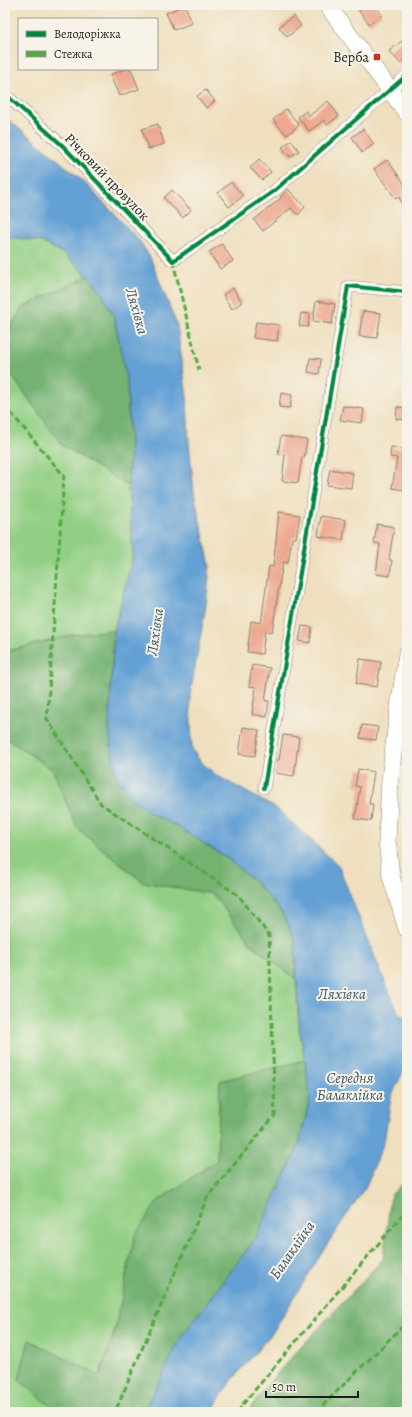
<svg xmlns="http://www.w3.org/2000/svg" width="412" height="1417" font-family="Alegreya,serif">
	<style>
		.green { fill: #92cf84; stroke: #577650 }
		.forest { fill: #75b272; stroke: #486747 }
		.water { fill: #63a0d4; stroke: #405e78 }
		.building { fill: #eda88f }
		.lines { fill: none; stroke-linecap: round; stroke-linejoin: round }
		.street-casing { stroke: #867e6d; stroke-width: 12 }
		.primary-casing { stroke: #867e6d; stroke-width: 18 }
		.street { stroke: #fff; stroke-width: 11 }
		.primary { stroke: #fff; stroke-width: 17 }
		.quiet { stroke: #52a943; stroke-width: 3; stroke-dasharray: 6 3; stroke-linecap: butt }
		.cycleway-casing { stroke: #f7f3e8; stroke-width: 6 }
		.cycleway { stroke: #00873e; stroke-width: 4 }
		.poi-dot { fill: #c8321e; stroke: #f7f3e8; stroke-width: 1.5 }
		.labels { text-anchor: middle; dominant-baseline: central; stroke-width: 4; stroke-linejoin: round; paint-order: stroke }
		.poi-label { font-size: 14px; fill: #1c1c1c; stroke: #f7f3e8; text-anchor: end }
		.street-label { font-size: 14px; fill: #1c1c1c; stroke: #f7f3e8 }
		.water-label { font-size: 15px; font-style: italic; fill: #3c576f; stroke: #f7f3e8 }
	</style>
	<rect width="100%" height="100%" fill="#f7f3e8"/>
	<filter id="ink" filterUnits="userSpaceOnUse"><feTurbulence type="fractalNoise" baseFrequency=".025" numOctaves="2"/><feDisplacementMap in="SourceGraphic" scale="8" xChannelSelector="R" yChannelSelector="G"/><feConvolveMatrix kernelMatrix="1 2 1 2 8 2 1 2 1" color-interpolation-filters="sRGB"/></filter>
	<filter id="wash" filterUnits="userSpaceOnUse"><feTurbulence type="fractalNoise" baseFrequency=".012" numOctaves="4" result="noise"/><feDisplacementMap in="SourceGraphic" scale="16" xChannelSelector="R" yChannelSelector="G"/><feGaussianBlur stdDeviation="0.9" result="paint"/><feColorMatrix in="noise" values="0 0 0 0 0 0 0 0 0 0 0 0 0 0 0 0 0 1.4 0 .05"/><feComposite in="paint" operator="in"/></filter>
	<g filter="url(#wash)">
		<rect width="100%" height="100%" fill="#efdfbe"/>
		<path class="green" d="M5 236 42 242 65 255 88 276 22 308 5 336Z
			M5 366 62 445 128 486 133 555 114 630 72 635 5 652Z
			M5 737 53 770 77 828 143 882 213 894 252 945 296 979 299 1027 305 1060 220 1081 217 1160 158 1201 99 1376 29 1340 19 1380 58 1412H5Z"/>
		<path class="forest" d="M88 276 101 292 114 316 127 381 130 446 128 486 62 445 5 366V336L22 308Z
			M114 630 109 730 152 814 178 827 227 858 254 881 279 909 288 924 295 942 296 979 252 945 213 894 143 882 77 828 53 770 5 737V652L72 635Z
			M305 1060 310 1099 299 1145 256 1238 182 1336 144 1412H58L19 1380 29 1340 100 1376 113 1339 135 1235 158 1201 217 1160 220 1081Z
			M407 1179V1402L396 1412H247L277 1373 383 1259 391 1195Z"/>
		<path class="water" d="M5 117 51 154 83 181 138 239 150 257 177 326 187 397 189 443 194 493 210 566 206 605 190 695 192 749 200 761 216 775 277 809 338 865 382 975 399 1014 407 1018V1069L403 1072 391 1097 384 1142 366 1186 326 1246 273 1332 228 1385 216 1404 214 1412H144L182 1336 256 1238 299 1145 310 1099 305 1060 299 1027 295 942 288 924 279 909 254 881 227 858 178 827 152 814 129 797 115 774 109 730 114 630 133 555 128 486 130 446 127 381 114 316 101 292 88 276 65 255 42 242 5 236Z"/>
		<g id="blocks">
			<path class="building" d="M185 5 192 23 174 30 166 13Z
				M355 5H374L382 15 369 24Z
				M294 16 301 26 287 37 279 27Z
				M402 41 407 47V57L400 63 389 51Z
				M125 69H131L139 89 119 96 110 75Z
				M206 90 215 101 206 108 197 96Z
				M328 101 339 116 327 125 324 120 309 131 298 117 306 111 309 116Z
				M286 109 299 125 287 135 273 120Z
				M158 124 164 144 148 149 142 129Z
				M363 129 374 144 362 153 352 137Z
				M291 140 299 151 290 157 282 147Z
				M259 159 271 172 262 180 250 168Z
				M387 160 407 187V216L399 197 396 199 374 169Z
				M231 182 243 196 229 207 218 193Z
				M288 189 305 207 298 215 291 208 263 231 254 220 281 198 280 197Z
				M172 190 191 210 183 218 164 198Z
				M222 244 233 261 220 269 209 252Z
				M233 288 242 302 232 309 223 295Z
				M316 301 335 304 332 324 313 321Z
				M363 311 381 313 377 338 359 336Z
				M301 313 310 314 308 327 299 326Z
				M256 322 279 325 277 341 253 338Z
				M310 358 321 359 319 374 308 372Z
				M281 393 292 395 290 408 279 407Z
				M343 406 364 409 362 423 340 420Z
				M397 407 407 408V420L396 419Z
				M281 436 307 440 304 458 302 457 298 483 282 481 285 455 278 454Z
				M391 447 407 450V466L404 490 392 488 397 458 390 457Z
				M330 469 353 473 351 488 327 485Z
				M279 512 300 515 296 538H292L288 563 283 562 272 632 265 631 262 654 247 652 251 621 261 623 269 566 273 567Z
				M321 516 346 520 343 540 318 536Z
				M377 524 394 527 389 560H392L390 576 376 574 380 544 374 543Z
				M302 626 312 627 310 643 299 641Z
				M360 659 381 662 377 687 356 684Z
				M252 665 270 668 265 701H269L267 717 252 714 256 687 249 686Z
				M362 725 378 727 376 740 360 738Z
				M243 727 259 730 255 756 239 754Z
				M283 735 299 737 294 776 276 773 277 760H279Z
				M358 769 374 772 369 804H373L371 821 355 819 360 787 355 786Z"/>
		</g>
	</g>
	<g filter="url(#ink)">
		<use href="#blocks" fill-opacity="0" stroke="#867e6d" stroke-width="1"/>
		<g class="lines">
			<defs>
				<path id="street" d="M5 94 63 146 173 261 274 191 407 75
					M264 788 348 286 407 292"/>
				<path id="primary" d="M327 5 407 113
					M407 654 397 721 390 779 387 841 391 876 407 929"/>
			</defs>
			<use href="#street" class="street-casing"/>
			<use href="#primary" class="primary-casing"/>
			<use href="#street" class="street"/>
			<use href="#primary" class="primary"/>
			<path class="quiet" d="M173 261 199 370
				M5 406 64 476 47 719 101 804 238 895 269 935 275 1115 208 1196 115 1412
				M238 1412 243 1404 407 1210
				M316 1412 407 1322"/>
			<defs>
				<path id="cycleway" d="M5 94 63 146 173 261 274 191 407 75
					M264 788 348 286 407 292"/>
			</defs>
			<use href="#cycleway" class="cycleway-casing"/>
			<use href="#cycleway" class="cycleway"/>
		</g>
	</g>
	<rect class="poi-dot" x="373" y="53" width="8" height="8" rx="2"/>
	<g class="labels">
		<g class="poi-label">
			<text x="369" y="57">Верба</text>
		</g>
		<g class="street-label">
			<text transform="translate(107 177) rotate(46)">Річковий провулок</text>
		</g>
		<g class="water-label">
			<text transform="translate(137 311) rotate(74)">Ляхівка</text>
			<text transform="translate(155 632) rotate(-82)">Ляхівка</text>
			<text x="342" y="994">Ляхівка</text>
			<text x="350" y="1078">Середня<tspan x="350" dy="17">Балаклійка</tspan></text>
			<text transform="translate(292 1250) rotate(-55)">Балаклійка</text>
		</g>
	</g>
	<rect width="412" height="1417" fill="none" stroke="#f7f3e8" stroke-width="20"/>
	<rect x="18" y="18" width="140" height="52" fill="#f7f3e8" stroke="#9f9d96"/>
	<rect x="26" y="31" width="20" height="6" fill="#00873e" stroke="#9f9d96"/>
	<text x="54" y="38" font-size="12" fill="#1c1c1c">Велодоріжка</text>
	<rect x="26" y="51" width="20" height="6" fill="#52a943" stroke="#9f9d96"/>
	<text x="54" y="58" font-size="12" fill="#1c1c1c">Стежка</text>
	<path d="M266 1391v6h92v-6" fill="none" stroke="#1c1c1c" stroke-width="2"/>
	<text x="272" y="1391" font-size="12" fill="#1c1c1c" stroke="#f7f3e8" stroke-width="3" paint-order="stroke">50 m</text>
</svg>
